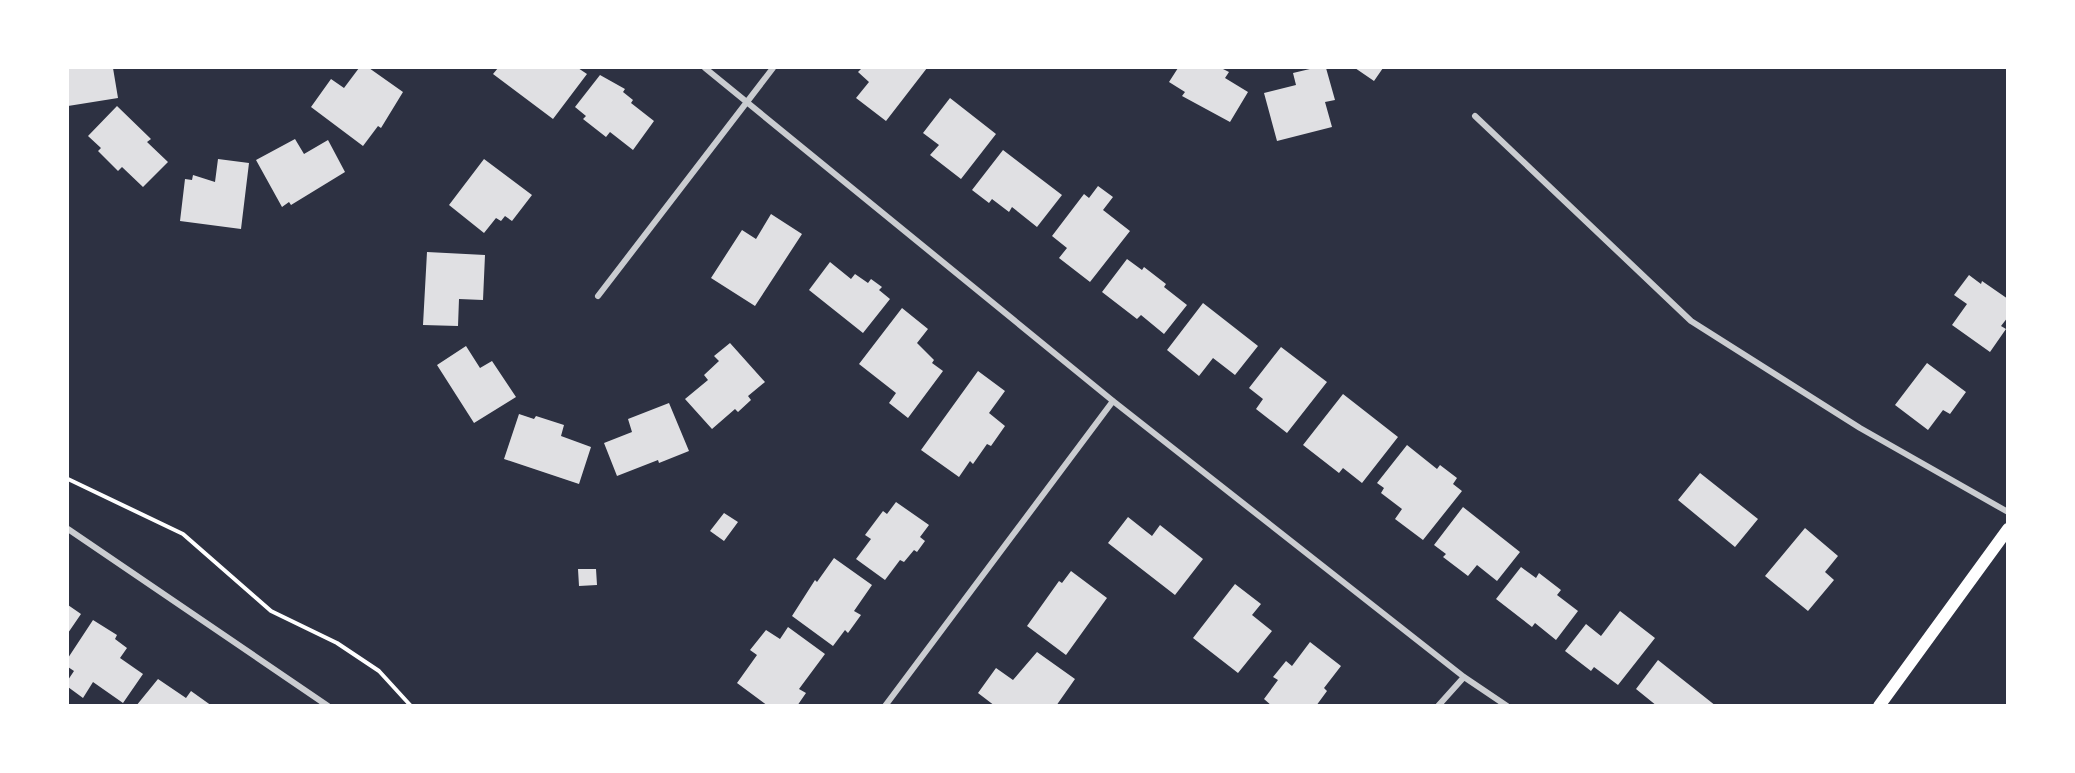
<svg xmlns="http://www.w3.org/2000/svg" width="2075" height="773" font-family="'Sofia Sans Condensed',sans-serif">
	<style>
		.building { fill: #e0e0e3 }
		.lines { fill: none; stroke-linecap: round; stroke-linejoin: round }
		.path { stroke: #fff; stroke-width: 4 }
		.minor { stroke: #caccd0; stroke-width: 6 }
		.secondary { stroke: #fff; stroke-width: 12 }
	</style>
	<rect width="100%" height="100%" fill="#2d3142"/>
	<path class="building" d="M68 68H113L118 98 68 106Z
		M359 68H369L403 92 381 128 378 126 363 146 311 107 331 79 344 88Z
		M498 68H578L587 74 553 119 493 74Z
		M862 68H927L886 121 856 98 869 82 858 72Z
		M1178 68H1221L1229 72 1225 78 1248 92 1230 122 1182 96 1185 92 1169 82Z
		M1314 68H1326L1335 100 1325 102 1332 127 1277 141 1264 93 1296 85 1293 73Z
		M1355 68H1383L1374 81Z
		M600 75 625 89 623 92 633 100 631 103 654 121 633 150 610 132 606 137 583 119 586 116 575 107Z
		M950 98 996 134 961 179 930 155 939 145 923 133Z
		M117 106 151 139 147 142 168 162 143 187 122 167 118 171 98 151 101 148 88 136Z
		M295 139 304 154 328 140 345 172 291 205 289 202 282 207 256 160Z
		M1003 150 1062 195 1037 227 1012 207 1009 212 992 199 989 203 972 190Z
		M218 159 249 163 241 229 180 221 185 179 192 180 193 175 215 182Z
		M484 159 532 195 512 221 505 216 501 221 496 218 484 233 449 205Z
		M1098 186 1113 197 1103 210 1130 231 1090 282 1059 258 1067 248 1052 236 1084 194 1089 198Z
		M771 214 802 234 755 306 711 278 742 230 756 239Z
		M427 252 485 255 483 300 459 299 458 326 423 325Z
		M1127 259 1142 270 1144 267 1166 284 1164 287 1187 305 1164 334 1141 315 1137 319 1102 292Z
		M830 262 851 279 855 274 868 283 871 279 882 287 879 290 890 299 863 333 809 290Z
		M1969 275 1981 284 1982 281 2008 299V317L2001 326 2006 329 1990 352 1952 325 1967 304 1954 295Z
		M1203 303 1258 346 1235 375 1213 358 1199 376 1167 350Z
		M902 308 928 329 917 343 934 360 932 363 943 371 908 418 889 403 896 393 859 364Z
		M730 343 765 382 748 396 751 400 738 412 735 409 712 429 685 399 708 380 704 375 719 361 714 356Z
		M466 346 480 368 492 361 516 397 474 423 437 365Z
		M1281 347 1327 382 1287 433 1256 409 1263 399 1249 388Z
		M1927 363 1966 392 1950 414 1943 410 1928 430 1895 405Z
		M978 371 1005 391 989 413 1005 426 991 446 987 444 973 464 970 461 959 477 921 450Z
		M1343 394 1398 437 1362 483 1343 468 1339 473 1303 445Z
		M669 403 689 451 659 463 658 460 617 476 604 443 632 432 628 419Z
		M519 414 534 419 536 416 564 425 561 436 591 447 579 484 504 459Z
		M1407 445 1437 469 1440 465 1457 478 1453 484 1462 491 1423 540 1395 519 1402 509 1381 493 1384 488 1377 483Z
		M1700 473 1758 519 1735 547 1678 500Z
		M896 502 929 525 920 537 925 541 917 552 914 550 904 562 900 560 885 580 856 559 871 539 865 535 883 511 887 514Z
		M1463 507 1520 552 1497 581 1477 565 1468 576 1443 557 1446 554 1434 545Z
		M724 513 738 522 724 541 710 531Z
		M1128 517 1152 536 1160 525 1203 559 1175 595 1108 543Z
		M1805 528 1838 556 1825 572 1834 580 1808 611 1765 576Z
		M834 558 872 585 854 611 861 615 848 633 845 630 833 646 792 616 815 580 817 582Z
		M1521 567 1536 578 1539 573 1561 590 1557 595 1578 611 1556 640 1535 623 1532 627 1496 599Z
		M578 569H596L597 585 579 586Z
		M1071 571 1107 598 1066 655 1027 626 1059 581 1062 583Z
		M1235 584 1261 604 1252 615 1272 631 1238 673 1193 638Z
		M68 605 81 614 68 633Z
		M1620 611 1655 638 1618 685 1594 667 1591 671 1565 651 1586 624 1601 636Z
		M93 620 117 635 115 639 127 648 120 658 143 674 123 703 93 682 83 698 68 687V680L74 671 68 667V658Z
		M788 627 825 654 799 689 806 693 797 706H768L737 683 757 655 750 650 766 630 780 639Z
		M1310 642 1341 666 1324 688 1327 691 1316 706H1272L1264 699 1278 680 1273 677 1286 661 1292 666Z
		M1037 652 1075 679 1056 706H995L978 693 996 668 1013 680Z
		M1658 660 1716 706H1657L1636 689Z
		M158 679 186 698 191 691 212 706H136Z"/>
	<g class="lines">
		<path class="path" d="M68 479 183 534 271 611 337 643 379 671 411 706"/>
		<path class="minor" d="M705 68 1113 401 1464 677 1507 706
			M1475 116 1691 321 1860 428 2008 512
			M598 296 773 68
			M68 529 328 706
			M885 706 1113 401
			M1438 706 1464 677"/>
		<path class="secondary" d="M1879 706 2008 529"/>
	</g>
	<rect width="2075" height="773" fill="none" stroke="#ffffff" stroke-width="138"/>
</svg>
